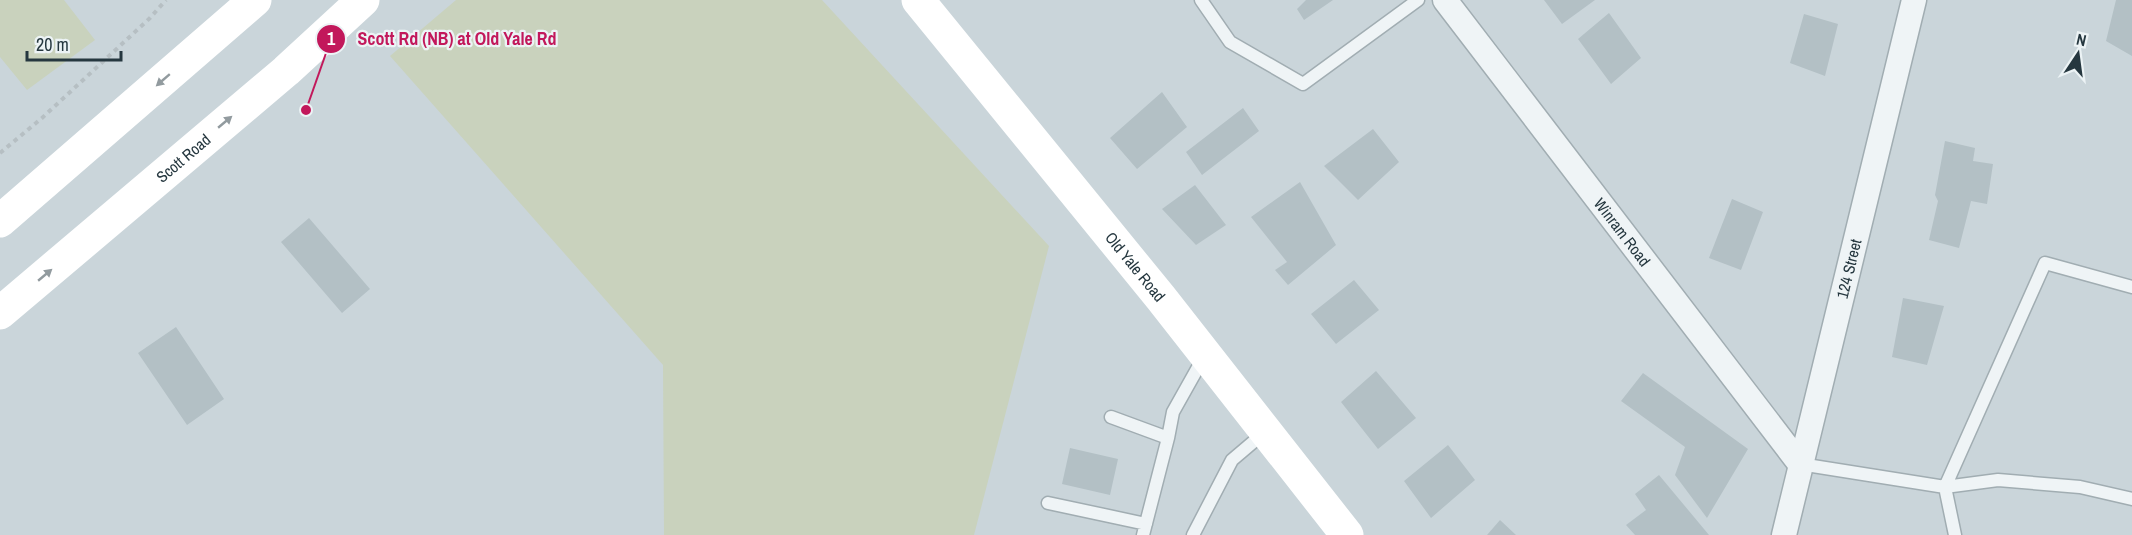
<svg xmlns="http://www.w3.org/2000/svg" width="2132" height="535" font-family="'Archivo Narrow',sans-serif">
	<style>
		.built { fill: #cad5da }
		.green { fill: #c9d2bd }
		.building { fill: #b3c0c5 }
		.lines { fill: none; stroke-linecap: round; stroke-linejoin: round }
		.service-casing { stroke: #a1adb2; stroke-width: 15 }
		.minor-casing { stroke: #a1adb2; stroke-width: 27 }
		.path { stroke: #b6bfc3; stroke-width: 4; stroke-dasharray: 4.5 4.5; stroke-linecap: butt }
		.service { stroke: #eff4f6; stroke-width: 12 }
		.minor { stroke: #eff4f6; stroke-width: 24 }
		.secondary { stroke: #fff; stroke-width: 33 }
		.oneway { fill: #929b9f }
		.labels { text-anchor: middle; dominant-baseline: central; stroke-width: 4.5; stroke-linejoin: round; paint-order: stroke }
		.street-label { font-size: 16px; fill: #25373f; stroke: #ecf3f5 }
		.leader { fill: none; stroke: #c2185b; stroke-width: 2 }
		.callout-dot { fill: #c2185b; stroke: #ecf3f5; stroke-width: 2 }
		.mark-label { font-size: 18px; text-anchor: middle; font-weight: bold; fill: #fff }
		.callout-label { font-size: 18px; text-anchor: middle; font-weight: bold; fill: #c2185b; stroke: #ecf3f5; stroke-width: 4.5; stroke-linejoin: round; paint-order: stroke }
	</style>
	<rect width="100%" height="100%" fill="#dce4e8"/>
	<path class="built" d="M0 0H2132V535H0Z"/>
	<path class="green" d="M0 0H64L95 40 27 90 0 57Z
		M456 0H822L1049 246 974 535H664L663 365 390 56Z"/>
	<path class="building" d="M1306 0H1333L1304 20 1297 9Z
		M1544 0H1595L1562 24Z
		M2116 0H2132V56L2106 41Z
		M1609 13 1641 58 1611 84 1578 39Z
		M1804 14 1838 24 1825 76 1790 63Z
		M1162 92 1187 127 1137 169 1110 138Z
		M1243 108 1259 131 1202 175 1186 152Z
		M1373 129 1399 162 1358 200 1324 166Z
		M1945 141 1975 148 1973 161 1993 164 1987 204 1971 201 1959 248 1929 240 1938 201 1935 195Z
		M1300 182 1336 245 1288 285 1275 270 1287 262 1251 217Z
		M1195 185 1226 225 1196 245 1162 209Z
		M1732 199 1763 212 1741 270 1709 258Z
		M309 218 370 289 342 313 281 242Z
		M1354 280 1379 310 1336 344 1311 314Z
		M1903 298 1944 306 1927 365 1892 357Z
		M176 327 224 399 187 425 138 353Z
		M1376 371 1416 418 1378 449 1341 402Z
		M1643 373 1748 449 1707 518 1675 475 1685 447 1621 401Z
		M1448 445 1475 480 1431 518 1404 481Z
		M1070 448 1118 459 1110 495 1062 484Z
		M1659 475 1709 535H1635L1626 525 1646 510 1635 494Z
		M1500 520 1516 535H1487Z"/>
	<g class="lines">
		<defs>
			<path id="service" d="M1201 0 1230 42 1303 84 1418 0
				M1111 417 1168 438
				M1800 464 1945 487 2045 263 2132 287
				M1048 503 1146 524
				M1143 535 1168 438 1173 412 1205 355
				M1193 535 1232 460 1265 432
				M1955 535 1945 487 1998 480 2080 487 2132 499"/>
			<g id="minor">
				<path id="s1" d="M1445 0 1800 464"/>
				<path id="s2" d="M1784 535 1914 0"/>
			</g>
		</defs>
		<use href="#service" class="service-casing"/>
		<use href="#minor" class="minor-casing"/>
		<path class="path" d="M0 153 42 118 150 18 166 0"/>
		<use href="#service" class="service"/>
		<use href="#minor" class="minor"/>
		<g class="secondary">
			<path id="s3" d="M918 0 1161 298 1347 535"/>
			<path d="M0 221 255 0"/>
			<path id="s4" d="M0 313 286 71 363 0"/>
		</g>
	</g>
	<defs><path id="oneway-solid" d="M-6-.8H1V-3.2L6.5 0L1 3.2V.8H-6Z" transform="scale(1.5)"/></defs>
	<g class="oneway">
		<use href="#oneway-solid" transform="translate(163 80) rotate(139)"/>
		<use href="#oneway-solid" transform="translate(225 122) rotate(-40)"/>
		<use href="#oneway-solid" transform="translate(45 275) rotate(-40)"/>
	</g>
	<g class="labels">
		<g class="street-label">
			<text stroke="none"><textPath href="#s4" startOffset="240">Scott Road</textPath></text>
			<text stroke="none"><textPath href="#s1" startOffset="292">Winram Road</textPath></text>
			<text stroke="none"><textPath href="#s3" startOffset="344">Old Yale Road</textPath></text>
			<text stroke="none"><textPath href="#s2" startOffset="274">124 Street</textPath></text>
		</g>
	</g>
	<path class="leader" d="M306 110L331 39"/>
	<g class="callout-dot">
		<circle cx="306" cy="110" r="6"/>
		<circle cx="331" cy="39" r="15"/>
	</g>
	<g class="mark-label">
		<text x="331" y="45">1</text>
	</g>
	<g class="callout-label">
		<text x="457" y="45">Scott Rd (NB) at Old Yale Rd</text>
	</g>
	<g transform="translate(2078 54) rotate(13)" stroke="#ecf3f5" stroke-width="4.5" paint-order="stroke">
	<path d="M0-4.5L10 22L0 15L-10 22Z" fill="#25373f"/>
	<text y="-9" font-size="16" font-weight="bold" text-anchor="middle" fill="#25373f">N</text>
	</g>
	<path d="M27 51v9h94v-9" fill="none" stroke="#25373f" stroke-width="3"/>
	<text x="36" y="51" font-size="18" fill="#25373f" stroke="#ecf3f5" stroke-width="4.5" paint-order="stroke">20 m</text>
</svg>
